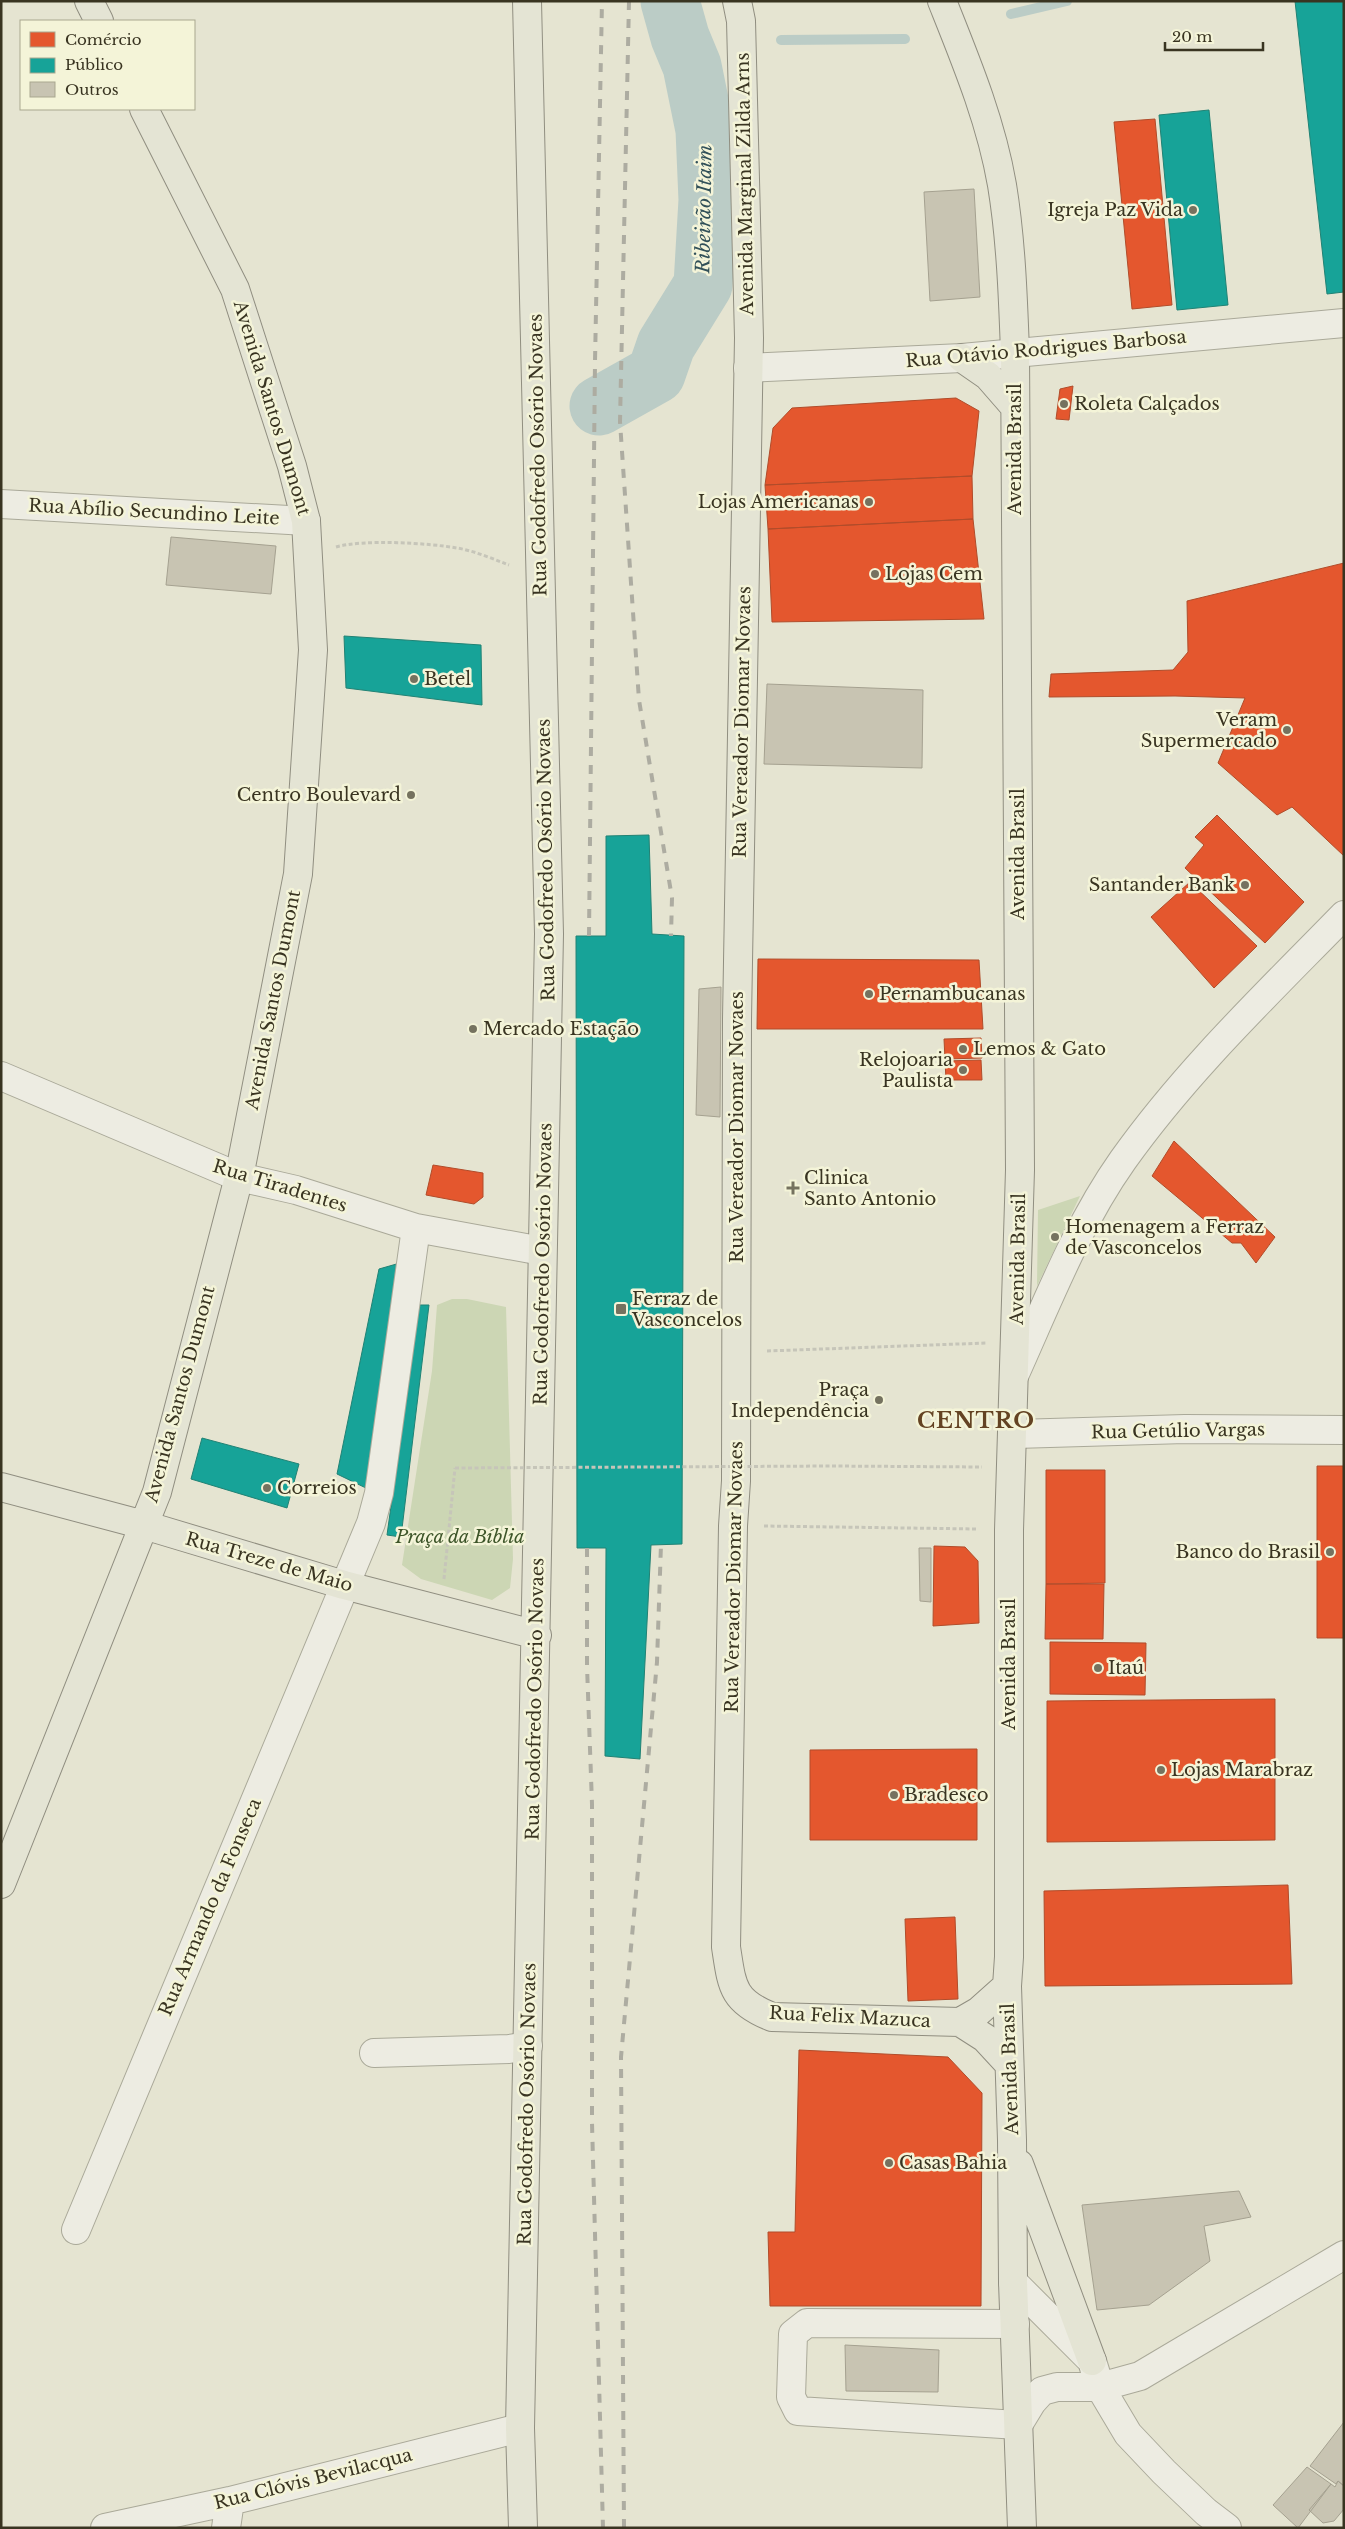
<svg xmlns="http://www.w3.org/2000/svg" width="1345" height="2529" font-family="'Libre Baskerville',serif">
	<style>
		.green { fill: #ccd6b4 }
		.shops { fill: #e4572e; stroke: #b14c2a }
		.public { fill: #17a398; stroke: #218274 }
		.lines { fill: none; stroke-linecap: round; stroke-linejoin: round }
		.stream { stroke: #bbccc6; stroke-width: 10 }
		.river { stroke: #bbccc6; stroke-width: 59 }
		.building { fill: #c8c4b2; stroke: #a5a190 }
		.minor-casing { stroke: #aaa999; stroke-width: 30 }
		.major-casing { stroke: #908e80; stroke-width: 30 }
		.path { stroke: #c6c5b9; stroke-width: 3; stroke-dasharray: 4 2.5; stroke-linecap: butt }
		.minor { stroke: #edece2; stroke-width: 28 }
		.major { stroke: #e4e4d4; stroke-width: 28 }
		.rail { stroke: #adaca1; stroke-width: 4; stroke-dasharray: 9 9; stroke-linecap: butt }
		.path-bridge { stroke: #c6c5b9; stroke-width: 3; stroke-dasharray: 4 2.5; stroke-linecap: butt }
		.poi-dot { fill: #75725f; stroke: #f4f4d8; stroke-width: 2 }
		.labels { text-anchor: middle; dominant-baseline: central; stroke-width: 5; stroke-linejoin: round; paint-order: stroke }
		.street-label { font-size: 18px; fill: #393421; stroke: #f4f4d8 }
		.poi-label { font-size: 18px; fill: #393421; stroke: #f4f4d8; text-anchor: start }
		.park-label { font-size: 18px; font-style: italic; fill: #3d5529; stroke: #f4f4d8 }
		.water-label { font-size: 19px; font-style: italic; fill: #315058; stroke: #f4f4d8 }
		.district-label { font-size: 22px; font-weight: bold; letter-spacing: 1px; fill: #644323; stroke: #f4f4d8 }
	</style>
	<rect width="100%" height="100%" fill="#e5e4d1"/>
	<path class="green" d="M1080 1196 1037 1286 1038 1210Z
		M452 1299H467L506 1307 513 1559 510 1588 492 1600 421 1579 402 1565 432 1371 437 1305Z"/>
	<path class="shops" d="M1155 119 1172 305 1132 309 1114 122Z
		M1073 386 1069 420 1056 419 1060 389Z
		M956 398 979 411 972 476 765 485 773 428 792 408Z
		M972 476 973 519 768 529 765 485Z
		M973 519 984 619 772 622 768 529Z
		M1344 563V856L1292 807 1277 815 1218 763 1245 698 1175 696 1049 697 1051 674 1173 670 1188 652 1187 601Z
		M1217 815 1304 902 1265 943 1185 868 1204 845 1195 837Z
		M1190 882 1257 946 1214 988 1151 917Z
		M758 959 979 960 983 1029H757Z
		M981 1038 982 1058 945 1059 944 1039Z
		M981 1060 982 1080H946L945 1061Z
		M1174 1141 1275 1237 1256 1263 1241 1243H1232L1152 1176Z
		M433 1165 483 1173V1197L474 1204 426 1195Z
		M1317 1466H1344V1638H1317Z
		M1046 1470H1105V1583L1046 1584Z
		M934 1546 965 1547 978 1561 979 1623 933 1626Z
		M1046 1584H1104L1103 1639H1045Z
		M1050 1642 1146 1643 1145 1695 1050 1694Z
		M1275 1699V1840L1047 1842V1701Z
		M977 1749V1840H810V1750Z
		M1288 1885 1292 1984 1045 1986 1044 1891Z
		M955 1917 958 1999 908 2001 905 1919Z
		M799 2050 948 2057 982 2093 981 2306H770L768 2232H795Z"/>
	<path class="public" d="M1295 1H1344V292L1327 294Z
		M1209 110 1228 305 1177 310 1159 115Z
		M344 636 481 645 482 705 346 688Z
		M649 835 652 934 684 936 682 1544 651 1545 640 1759 605 1756 606 1548H577L576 936H606V836Z
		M400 1263 368 1489 337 1474 379 1269Z
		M419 1305H429L401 1537 387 1535Z
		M202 1438 299 1464 287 1508 191 1479Z"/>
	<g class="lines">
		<path class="stream" d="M1011 14 1067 1
			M781 40 905 39"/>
		<path class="river" d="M599 406 656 374 666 345 703 285 708 200 705 130 692 66 680 37 670 1"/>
	</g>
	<path class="building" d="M974 189 980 297 930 301 924 192Z
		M171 537 276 546 271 594 166 585Z
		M767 684 923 690 922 768 764 764Z
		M721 987 720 1117 696 1115 699 989Z
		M919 1548H931V1602L920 1601Z
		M1239 2191 1251 2217 1204 2226 1210 2261 1149 2305 1097 2310 1082 2205Z
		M845 2345 939 2350 938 2392 846 2391Z
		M1344 2422V2486L1338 2481 1336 2484 1310 2466Z
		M1307 2467 1331 2484 1298 2528 1273 2505Z
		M1338 2481 1344 2486V2509L1334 2521 1323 2523 1309 2510 1331 2484 1335 2487Z"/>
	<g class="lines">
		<defs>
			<path id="minor" d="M748 368 962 358 1344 323
				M1 504 306 521
				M1 1076 239 1177 296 1190 416 1228 542 1251
				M1014 1376C1047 1303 1077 1225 1123 1160 1187 1070 1267 994 1344 915
				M1013 1434 1185 1429 1344 1430
				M374 2053 509 2049 528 2046
				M76 2230 371 1523 379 1493 416 1228
				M1013 2282 1092 2361 1100 2387 1128 2434 1164 2472 1206 2512 1227 2528
				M1015 2324 807 2323 793 2334 791 2397 798 2411 1018 2425 1032 2402 1042 2391 1057 2387H1100L1140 2376 1344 2255
				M105 2528 230 2501 520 2428
				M226 2528 230 2501"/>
			<path id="major" d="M89 1 99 21
				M737 1 741 21 749 338 737 1019 736 1481 733 1526 726 1947C732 1986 732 2001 772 2017L960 2022 985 2038 1009 2064
				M942 1C966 61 991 121 1002 185 1011 240 1013 297 1015 352L1020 1170 1009 1530V1957L1007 1986 1012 2140 1013 2282 1022 2528
				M962 358 988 376 1015 407
				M1 1487 144 1525 344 1585 537 1635
				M1 1884 157 1492 239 1177 298 874 313 650 306 521 292 466 235 289 144 109
				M960 2022 979 2011 1007 1986
				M1019 2164 1092 2361
				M523 2528 520 2428 549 934 527 1"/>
		</defs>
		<use href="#minor" class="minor-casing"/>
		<use href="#major" class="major-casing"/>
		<path class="path" d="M336 547C364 539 428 543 457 548 475 551 493 559 509 565
			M767 1351 986 1343
			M832 1466 982 1467
			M764 1526 978 1529
			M444 1579 455 1468"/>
		<use href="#minor" class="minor"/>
		<use href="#major" class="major"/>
		<path class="rail" d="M629 1 620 422 639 700 672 898 671 936
			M589 936 595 362 602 1
			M587 1548V1666L592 1804V2123L603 2528
			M624 2528 621 2057 657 1662 661 1544"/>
		<path class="path-bridge" d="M455 1468 832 1466"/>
	</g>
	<g class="poi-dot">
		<circle cx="1193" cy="210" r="5"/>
		<circle cx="1064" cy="404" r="5"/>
		<circle cx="869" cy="502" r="5"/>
		<circle cx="875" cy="574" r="5"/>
		<circle cx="414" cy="679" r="5"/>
		<circle cx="1287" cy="730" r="5"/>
		<circle cx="411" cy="795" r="5"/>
		<circle cx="1245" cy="885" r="5"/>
		<circle cx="869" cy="994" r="5"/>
		<circle cx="473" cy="1029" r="5"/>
		<circle cx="963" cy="1049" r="5"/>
		<circle cx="963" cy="1070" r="5"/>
		<path d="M790.5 1180.5h5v5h5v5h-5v5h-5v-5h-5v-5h5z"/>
		<circle cx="1055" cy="1237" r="5"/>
		<rect x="615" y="1303" width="12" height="12" rx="2.5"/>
		<circle cx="879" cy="1400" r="5"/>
		<circle cx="267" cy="1488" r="5"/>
		<circle cx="1330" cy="1552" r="5"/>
		<circle cx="1098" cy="1668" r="5"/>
		<circle cx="1161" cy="1770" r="5"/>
		<circle cx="894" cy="1795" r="5"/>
		<circle cx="889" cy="2163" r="5"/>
	</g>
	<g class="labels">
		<g class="street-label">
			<text transform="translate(745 184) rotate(-91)">Avenida Marginal Zilda Arns</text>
			<text transform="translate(1046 349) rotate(-5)">Rua Otávio Rodrigues Barbosa</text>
			<text transform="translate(272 408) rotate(73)">Avenida Santos Dumont</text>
			<text transform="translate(1015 449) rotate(-90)">Avenida Brasil</text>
			<text transform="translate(538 455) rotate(-91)">Rua Godofredo Osório Novaes</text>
			<text transform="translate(154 512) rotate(3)">Rua Abílio Secundino Leite</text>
			<text transform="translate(742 722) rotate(-89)">Rua Vereador Diomar Novaes</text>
			<text transform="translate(1018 854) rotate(-90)">Avenida Brasil</text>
			<text transform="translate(546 860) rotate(-91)">Rua Godofredo Osório Novaes</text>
			<text transform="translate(273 1000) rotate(-79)">Avenida Santos Dumont</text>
			<text transform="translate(737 1127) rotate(-90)">Rua Vereador Diomar Novaes</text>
			<text transform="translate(280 1186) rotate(17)">Rua Tiradentes</text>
			<text transform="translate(1018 1259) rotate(-89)">Avenida Brasil</text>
			<text transform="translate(543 1264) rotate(-89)">Rua Godofredo Osório Novaes</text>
			<text transform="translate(180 1394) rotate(-75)">Avenida Santos Dumont</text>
			<text transform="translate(1178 1431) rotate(-1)">Rua Getúlio Vargas</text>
			<text transform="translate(269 1562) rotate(16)">Rua Treze de Maio</text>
			<text transform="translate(734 1577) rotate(-89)">Rua Vereador Diomar Novaes</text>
			<text transform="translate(1009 1664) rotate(-90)">Avenida Brasil</text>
			<text transform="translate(535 1699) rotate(-89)">Rua Godofredo Osório Novaes</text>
			<text transform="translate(210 1907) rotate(-67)">Rua Armando da Fonseca</text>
			<text transform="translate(850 2017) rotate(3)">Rua Felix Mazuca</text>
			<text transform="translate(1010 2069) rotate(-92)">Avenida Brasil</text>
			<text transform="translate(527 2104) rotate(-89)">Rua Godofredo Osório Novaes</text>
			<text transform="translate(313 2479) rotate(-14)">Rua Clóvis Bevilacqua</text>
		</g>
		<g class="poi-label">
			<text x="1183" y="210" text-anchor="end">Igreja Paz Vida</text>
			<text x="1074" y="404">Roleta Calçados</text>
			<text x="859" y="502" text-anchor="end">Lojas Americanas</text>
			<text x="885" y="574">Lojas Cem</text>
			<text x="424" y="679">Betel</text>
			<text x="1277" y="720" text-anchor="end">Veram<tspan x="1277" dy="21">Supermercado</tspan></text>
			<text x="401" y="795" text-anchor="end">Centro Boulevard</text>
			<text x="1235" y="885" text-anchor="end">Santander Bank</text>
			<text x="879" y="994">Pernambucanas</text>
			<text x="483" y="1029">Mercado Estação</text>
			<text x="973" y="1049">Lemos &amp; Gato</text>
			<text x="953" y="1060" text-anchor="end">Relojoaria<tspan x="953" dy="21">Paulista</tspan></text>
			<text x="804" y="1178">Clinica<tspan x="804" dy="21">Santo Antonio</tspan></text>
			<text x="1065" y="1227">Homenagem a Ferraz<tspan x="1065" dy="21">de Vasconcelos</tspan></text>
			<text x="632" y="1299">Ferraz de<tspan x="632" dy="21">Vasconcelos</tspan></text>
			<text x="869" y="1390" text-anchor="end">Praça<tspan x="869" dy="21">Independência</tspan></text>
			<text x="277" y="1488">Correios</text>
			<text x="1320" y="1552" text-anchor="end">Banco do Brasil</text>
			<text x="1108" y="1668">Itaú</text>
			<text x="1171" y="1770">Lojas Marabraz</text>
			<text x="904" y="1795">Bradesco</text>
			<text x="899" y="2163">Casas Bahia</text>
		</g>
		<g class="park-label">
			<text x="460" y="1537">Praça da Bíblia</text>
		</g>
		<g class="water-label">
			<text transform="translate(704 209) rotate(-89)">Ribeirão Itaim</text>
		</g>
		<g class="district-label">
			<text x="976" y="1420">CENTRO</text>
		</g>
	</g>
	<rect width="1345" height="2529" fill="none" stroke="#393421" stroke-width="5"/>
	<rect x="20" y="20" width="175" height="90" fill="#f4f4d8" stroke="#a9a78f"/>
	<rect x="30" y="32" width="25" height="15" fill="#e4572e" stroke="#a9a78f"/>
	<text x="65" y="45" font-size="15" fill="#393421">Comércio</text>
	<rect x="30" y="58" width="25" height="15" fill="#17a398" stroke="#a9a78f"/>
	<text x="65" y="70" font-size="15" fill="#393421">Público</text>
	<rect x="30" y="82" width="25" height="15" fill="#c8c4b2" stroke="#a9a78f"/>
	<text x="65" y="95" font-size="15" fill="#393421">Outros</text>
	<path d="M1165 42v8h98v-8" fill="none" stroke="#393421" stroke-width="2.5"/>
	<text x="1172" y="42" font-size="15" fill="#393421" stroke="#f4f4d8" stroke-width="4" paint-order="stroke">20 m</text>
</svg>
